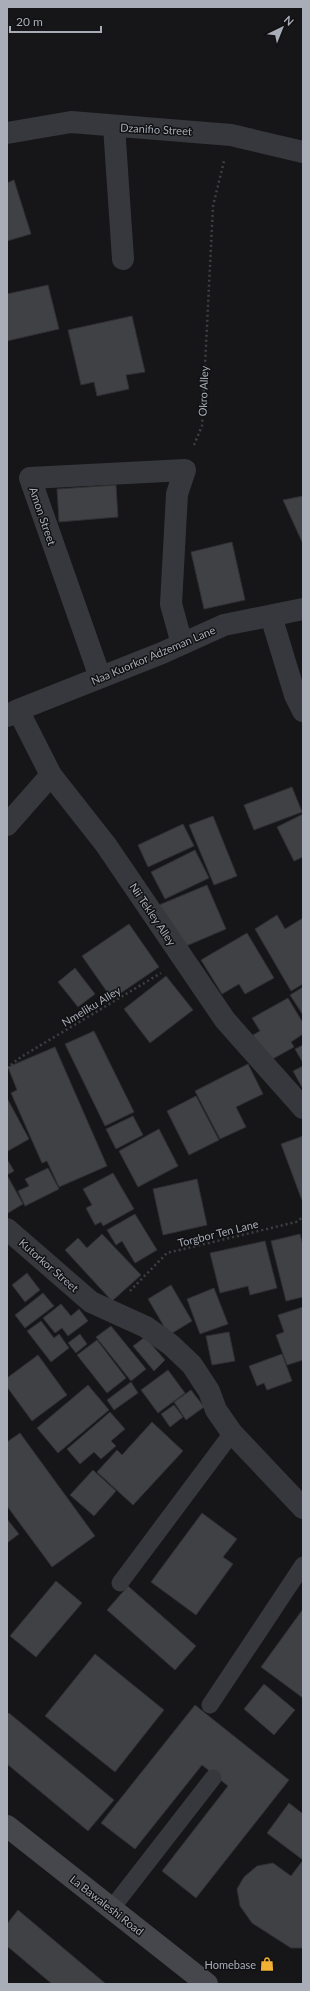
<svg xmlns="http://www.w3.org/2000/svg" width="310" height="1991" font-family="Lato,sans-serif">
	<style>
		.building { fill: #404145; stroke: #303034 }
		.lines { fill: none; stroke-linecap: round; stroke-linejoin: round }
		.path { stroke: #3d3f44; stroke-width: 2.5; stroke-dasharray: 2 3; stroke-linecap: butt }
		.service { stroke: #37383d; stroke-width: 17 }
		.minor { stroke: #37383d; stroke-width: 22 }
		.secondary { stroke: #45474d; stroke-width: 22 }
		.labels { text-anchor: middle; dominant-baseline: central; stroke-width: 3; stroke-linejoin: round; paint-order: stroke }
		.street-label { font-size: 11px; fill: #a8adb8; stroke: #111113 }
		.poi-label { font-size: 11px; fill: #a8adb8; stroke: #111113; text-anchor: end }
	</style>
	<rect width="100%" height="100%" fill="#161618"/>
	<path class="building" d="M14 180 31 234 7 241V183Z
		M48 285 59 329 7 341V294Z
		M132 316 145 372 126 375 129 389 97 396 94 382 81 385 68 330Z
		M116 485 118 517 59 522 57 489Z
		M303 496V544L283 500Z
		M232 542 245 600 204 609 191 552Z
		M292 787 302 812 254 830 244 805Z
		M303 814V857L294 861 277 827Z
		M213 816 237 876 214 885 189 825Z
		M183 824 194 846 148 867 138 845Z
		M195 850 209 878 165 899 151 872Z
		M207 885 226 929 179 949 159 905Z
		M277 915 285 929 303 918V984L291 991 255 929Z
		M129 924 159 967 112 999 82 956Z
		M247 933 274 978 245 994 239 984 222 994 201 960Z
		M75 968 95 994 78 1007 58 982Z
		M166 976 193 1010 150 1043 124 1009Z
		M303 987V1015L290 995Z
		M288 998 303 1023V1034L291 1042 294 1047 269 1061 253 1035 260 1031 252 1018Z
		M94 1031 134 1112 105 1126 65 1044Z
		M303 1045V1063L295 1049Z
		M55 1047 107 1166 59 1187 47 1161 42 1163 11 1093 17 1090 8 1067Z
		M248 1064 263 1094 236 1107 246 1127 220 1139 195 1091Z
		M303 1066V1089L293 1071Z
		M196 1096 219 1140 189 1155 167 1111Z
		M7 1098 29 1139 8 1151 7 1149Z
		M133 1116 143 1135 116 1149 106 1129Z
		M159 1129 178 1166 138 1187 119 1151Z
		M303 1136V1203L281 1144Z
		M7 1159 14 1171 7 1175Z
		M48 1168 59 1189 25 1206 18 1191 29 1186 25 1179Z
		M113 1173 134 1209 103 1226 101 1222 95 1225 86 1208 92 1205 83 1189Z
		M7 1175 23 1204 8 1213 7 1210Z
		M197 1179 207 1225 163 1235 153 1189Z
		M135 1214 157 1250 135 1263 122 1241 116 1245 107 1230Z
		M102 1234 141 1275 112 1301 65 1250 78 1238 87 1248Z
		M300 1234 303 1246V1297L286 1301 271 1241Z
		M265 1241 277 1288 250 1295 248 1286 220 1293 210 1253Z
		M27 1273 40 1290 25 1302 12 1285Z
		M171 1285 192 1321 169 1335 148 1299Z
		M214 1288 228 1324 200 1334 187 1299Z
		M43 1293 54 1306 25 1328 15 1315Z
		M61 1304 71 1316 79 1309 88 1321 68 1336 62 1328 55 1333 43 1318Z
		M303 1307V1360L287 1365 276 1335 284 1332 278 1315Z
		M41 1321 54 1338 59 1334 69 1348 51 1362 27 1331Z
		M111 1326 146 1369 131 1381 96 1337Z
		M229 1332 235 1361 212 1365 206 1336Z
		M80 1334 87 1344 76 1353 68 1343Z
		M145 1337 165 1360 154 1371 133 1346Z
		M97 1340 126 1378 107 1393 77 1355Z
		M282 1354 292 1381 267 1390 264 1383 257 1386 249 1366Z
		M38 1355 67 1395 32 1421 7 1387V1378Z
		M168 1370 185 1393 158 1413 141 1390Z
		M131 1382 138 1393 114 1410 107 1400Z
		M88 1385 109 1410 58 1453 37 1428Z
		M191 1390 204 1407 186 1420 174 1402Z
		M174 1405 183 1417 170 1427 161 1414Z
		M110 1412 125 1429 111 1441 116 1446 101 1459 94 1452 80 1464 67 1449Z
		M152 1422 183 1451 133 1505 97 1472 117 1450 122 1455Z
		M20 1433 95 1536 52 1567 7 1506V1442Z
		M93 1470 116 1491 94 1516 70 1495Z
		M202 1513 237 1539 223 1557 233 1564 196 1615 151 1582Z
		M7 1519 19 1534 7 1543Z
		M56 1581 82 1603 36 1657 10 1636Z
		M128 1586 196 1646 175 1670 107 1610Z
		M303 1609V1698L261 1667Z
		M95 1654 164 1710 115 1772 45 1716Z
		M264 1684 295 1710 274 1735 244 1709Z
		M195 1705 289 1780 196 1898 162 1871 228 1786 202 1765 135 1849 101 1823Z
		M9 1713 114 1800 88 1831 7 1764V1715Z
		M289 1803 303 1814V1948H291L252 1923 240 1906 237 1889 244 1877 257 1866 273 1863 291 1876 303 1860 267 1833Z
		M18 1910 106 1984H52L7 1946V1924Z"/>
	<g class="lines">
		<path class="path" d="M194 445 202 426 213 206 224 161
			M7 1068 21 1057 161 973
			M130 1291 167 1253 296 1222 303 1217"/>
		<path class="service" d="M120 1583 232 1433
			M210 1705 303 1565
			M112 1908 213 1778"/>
		<path class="minor" d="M114 126 123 259
			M7 133 71 122 231 135 303 152
			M271 616 295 695 303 711
			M100 677 30 478 185 470 177 494 171 604 182 644
			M18 710 51 775 106 845 225 1020 303 1108
			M7 716 18 710 162 653 224 625 303 609
			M7 825 51 775
			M7 1229 91 1302 146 1327 171 1345 192 1365 209 1391 216 1410 232 1433 303 1508"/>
		<path class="secondary" d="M7 1826 207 1984"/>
	</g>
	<defs>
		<symbol id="shop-bare" viewBox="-9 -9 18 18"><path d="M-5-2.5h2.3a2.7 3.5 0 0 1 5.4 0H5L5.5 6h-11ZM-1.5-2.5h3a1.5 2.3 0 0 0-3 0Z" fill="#f2b134" stroke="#111113" stroke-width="2.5" paint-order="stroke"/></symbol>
	</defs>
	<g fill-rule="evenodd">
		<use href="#shop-bare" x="257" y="1954" width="20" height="20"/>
	</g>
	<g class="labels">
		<g class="street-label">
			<text transform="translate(156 129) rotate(3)">Dzanifio Street</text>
			<text transform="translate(203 391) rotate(-88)">Okro Alley</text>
			<text transform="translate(43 516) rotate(71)">Amon Street</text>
			<text transform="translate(153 655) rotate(-23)">Naa Kuorkor Adzeman Lane</text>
			<text transform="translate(153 914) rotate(56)">Nii Tekley Alley</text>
			<text transform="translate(91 1006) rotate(-31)">Nmeliku Alley</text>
			<text transform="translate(218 1233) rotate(-14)">Torgbor Ten Lane</text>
			<text transform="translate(49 1265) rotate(41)">Kutorkor Street</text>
			<text transform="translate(107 1905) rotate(38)">La Bawaleshi Road</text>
		</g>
		<g class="poi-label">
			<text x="256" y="1964">Homebase</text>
		</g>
	</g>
	<rect width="310" height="1991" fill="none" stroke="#a8adb8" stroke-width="16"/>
	<g transform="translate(282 28) rotate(43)" stroke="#111113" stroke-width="3" paint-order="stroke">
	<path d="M0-3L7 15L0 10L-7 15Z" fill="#a8adb8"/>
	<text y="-6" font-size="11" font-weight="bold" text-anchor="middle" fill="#a8adb8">N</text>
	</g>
	<path d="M10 26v6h91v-6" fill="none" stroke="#a8adb8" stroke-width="2"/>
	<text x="16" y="26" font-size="12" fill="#a8adb8" stroke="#111113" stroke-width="3" paint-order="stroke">20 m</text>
</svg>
